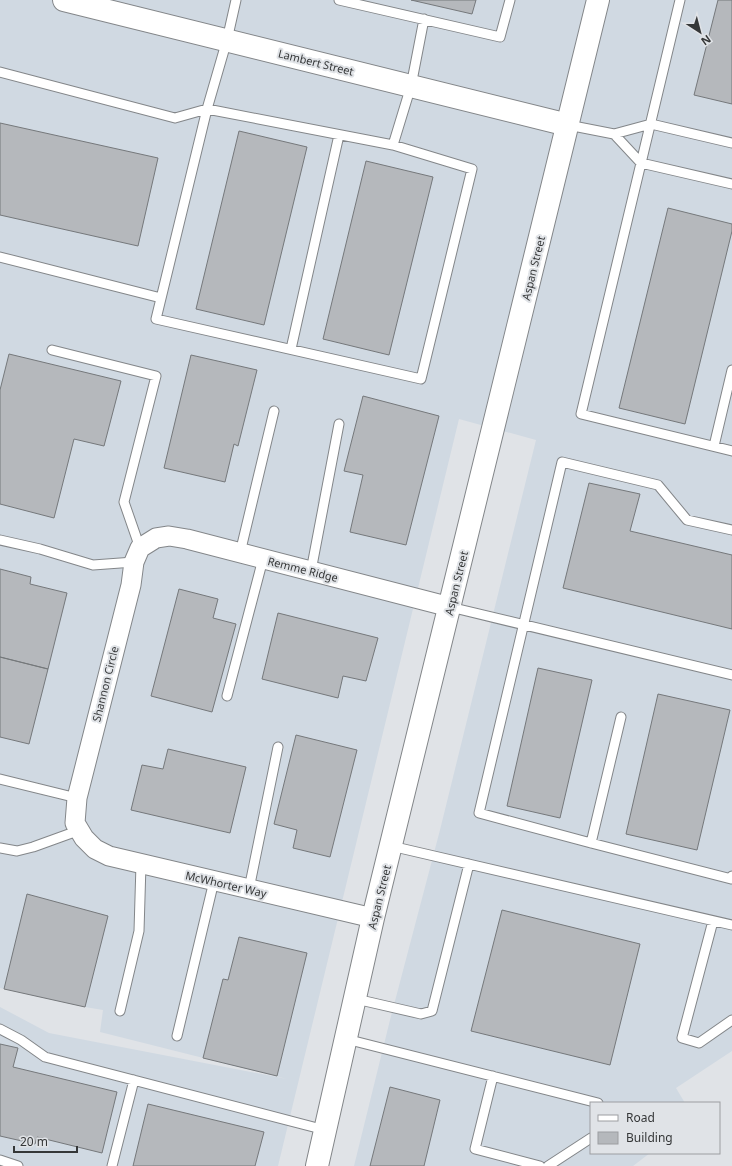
<svg xmlns="http://www.w3.org/2000/svg" width="732" height="1166" font-family="'Noto Sans',sans-serif">
	<style>
		.built { fill: #d0d9e2 }
		.building { fill: #b5b8bc; stroke: #75787b }
		.lines { fill: none; stroke-linecap: round; stroke-linejoin: round }
		.service-casing { stroke: #838689; stroke-width: 11 }
		.minor-casing { stroke: #838689; stroke-width: 21 }
		.tertiary-casing { stroke: #838689; stroke-width: 24 }
		.service { stroke: #fff; stroke-width: 9 }
		.minor { stroke: #fff; stroke-width: 19 }
		.tertiary { stroke: #fff; stroke-width: 22 }
		.labels { text-anchor: middle; dominant-baseline: central; stroke-width: 4; stroke-linejoin: round; paint-order: stroke }
		.street-label { font-size: 11px; fill: #353738; stroke: #e0e3e7 }
	</style>
	<rect width="100%" height="100%" fill="#e0e3e7"/>
	<path class="built" d="M0 0H732V1051L676 1088 685 1103H591V1153H650L633 1166H354L390 1020 440 830 536 440 459 419 278 1166H0V1007L49 1033 287 1079 100 1032 103 1010 85 1007 0 988Z"/>
	<path class="building" d="M411 0H476L472 14Z
		M718 0H732V104L694 95Z
		M0 123 158 158 138 246 0 215Z
		M239 131 307 147 264 325 196 309Z
		M366 161 433 177 389 355 323 339Z
		M668 208 732 224V231L685 424 619 408Z
		M9 354 121 381 104 446 74 439 54 518 0 504V390Z
		M191 355 257 370 238 446 234 444 225 482 164 468Z
		M363 396 439 416 406 545 350 532 363 475 344 471Z
		M589 483 640 494 630 531 732 555V629L563 588Z
		M0 569 31 577 30 584 67 593 48 669 0 657Z
		M179 589 218 599 213 618 236 624 212 712 151 696Z
		M278 613 378 638 366 681 343 676 338 698 262 679Z
		M0 657 48 669 29 744 0 737Z
		M538 668 592 680 560 818 507 806Z
		M658 694 730 710 697 850 626 834Z
		M296 735 357 750 330 857 293 848 297 830 274 824Z
		M168 749 246 767 230 833 131 810 142 765 163 769Z
		M27 894 108 916 85 1007 4 989Z
		M502 910 640 944 610 1065 471 1031Z
		M239 937 307 953 277 1076 203 1058 223 979 228 980Z
		M0 1044 18 1048 13 1067 117 1092 102 1153 37 1137 35 1144 0 1136Z
		M390 1087 440 1100 424 1166H370Z
		M148 1104 264 1132 255 1166H133Z"/>
	<g class="lines">
		<defs>
			<path id="service" d="M339 0 500 37 510 0
				M680 0 581 414 732 451
				M0 72 175 118 207 109 393 145 472 169 421 379 156 319 207 109 227 40 236 0
				M568 125 614 134 651 124 732 143
				M614 134 641 163 732 184
				M393 145 411 86 424 19
				M0 257 161 298
				M291 349 339 135
				M52 350 156 376 124 502 140 548
				M714 446 732 370
				M732 530 687 520 658 485 562 462 479 813 591 843 731 879 732 876
				M0 540 40 549 93 565 134 562
				M240 553 274 411
				M311 571 339 424
				M450 607 732 675
				M227 696 263 559
				M0 779 77 798
				M591 843 621 717
				M391 846 732 925
				M0 848 17 851 33 847 80 830
				M249 889 278 747
				M713 921 682 1038 699 1043 732 1020
				M356 999 421 1014 432 1011 469 864
				M120 1011 139 931 141 864
				M0 1029 21 1040 45 1057 325 1130
				M177 1036 214 881
				M346 1039 598 1103
				M493 1076 475 1149 540 1166
				M0 1160 18 1166
				M112 1166 134 1080
				M548 1166 591 1138"/>
			<path id="minor" d="M373 918 109 856 95 849 84 838 75 823 77 798 131 585 134 562 140 548 156 538 169 536 187 539 450 607"/>
			<path id="tertiary" d="M64 0 568 125
				M317 1166 373 918 598 0"/>
		</defs>
		<use href="#service" class="service-casing"/>
		<use href="#minor" class="minor-casing"/>
		<use href="#tertiary" class="tertiary-casing"/>
		<use href="#service" class="service"/>
		<use href="#minor" class="minor"/>
		<use href="#tertiary" class="tertiary"/>
	</g>
	<g class="labels">
		<g class="street-label">
			<text transform="translate(316 62) rotate(14)">Lambert Street</text>
			<text transform="translate(533 268) rotate(-76)">Aspan Street</text>
			<text transform="translate(303 569) rotate(14)">Remme Ridge</text>
			<text transform="translate(456 583) rotate(-76)">Aspan Street</text>
			<text transform="translate(105 684) rotate(-76)">Shannon Circle</text>
			<text transform="translate(226 884) rotate(13)">McWhorter Way</text>
			<text transform="translate(379 897) rotate(-76)">Aspan Street</text>
		</g>
	</g>
	<rect x="590" y="1102" width="130" height="52" fill="#e0e3e7" stroke="#9c9ea1"/>
	<rect x="598" y="1115" width="20" height="6" fill="#ffffff" stroke="#9c9ea1"/>
	<text x="626" y="1122" font-size="12" fill="#353738">Road</text>
	<rect x="598" y="1132" width="20" height="12" fill="#b5b8bc" stroke="#9c9ea1"/>
	<text x="626" y="1142" font-size="12" fill="#353738">Building</text>
	<g transform="translate(700 32) rotate(144)" stroke="#e0e3e7" stroke-width="3" paint-order="stroke">
	<path d="M0-3L7 15L0 10L-7 15Z" fill="#353738"/>
	<text y="-6" font-size="11" font-weight="bold" text-anchor="middle" fill="#353738">N</text>
	</g>
	<path d="M14 1146v6h63v-6" fill="none" stroke="#353738" stroke-width="2"/>
	<text x="20" y="1146" font-size="12" fill="#353738" stroke="#e0e3e7" stroke-width="3" paint-order="stroke">20 m</text>
</svg>
